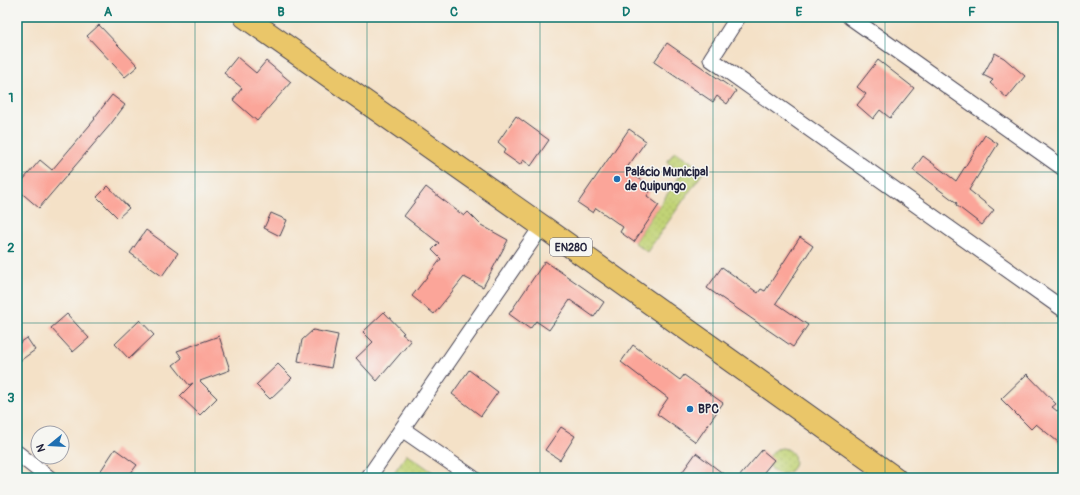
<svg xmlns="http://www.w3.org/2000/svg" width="1080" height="495" font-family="Pangolin,sans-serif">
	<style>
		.grass { fill: url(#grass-dots); stroke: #727a58 }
		.building { fill: #fba599 }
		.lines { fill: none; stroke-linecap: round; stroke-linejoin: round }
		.minor-casing { stroke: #423f50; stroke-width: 17 }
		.primary-casing { stroke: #423f50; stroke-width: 24 }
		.minor { stroke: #fff; stroke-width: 15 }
		.primary { stroke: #eac669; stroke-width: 22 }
		.grid { fill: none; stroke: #0f766e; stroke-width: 1; stroke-opacity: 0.55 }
		.poi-dot { fill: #1f6fb2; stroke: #f6f6f2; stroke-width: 1.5 }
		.labels { text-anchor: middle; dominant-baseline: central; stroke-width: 3; stroke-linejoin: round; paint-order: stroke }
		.shield { fill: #f6f6f2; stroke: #626272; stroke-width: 1 }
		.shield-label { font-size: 11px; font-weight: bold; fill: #22223b }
		.poi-label { font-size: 12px; font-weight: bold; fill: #22223b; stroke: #f6f6f2; text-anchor: start }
		.neatline { fill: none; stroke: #0f766e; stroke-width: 1.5 }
		.grid-label { font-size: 13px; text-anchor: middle; font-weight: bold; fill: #0f766e }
	</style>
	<defs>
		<pattern id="grass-dots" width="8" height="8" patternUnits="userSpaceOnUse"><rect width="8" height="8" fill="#c1d376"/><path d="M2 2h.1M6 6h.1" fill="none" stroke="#a6b567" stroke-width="1.8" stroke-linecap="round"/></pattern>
	</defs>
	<rect width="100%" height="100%" fill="#f6f6f2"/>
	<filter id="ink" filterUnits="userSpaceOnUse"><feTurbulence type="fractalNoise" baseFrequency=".025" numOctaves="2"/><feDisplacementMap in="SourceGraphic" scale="8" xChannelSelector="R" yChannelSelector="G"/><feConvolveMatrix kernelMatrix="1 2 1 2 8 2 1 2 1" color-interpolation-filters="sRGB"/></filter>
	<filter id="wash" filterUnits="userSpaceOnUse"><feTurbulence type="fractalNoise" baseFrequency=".012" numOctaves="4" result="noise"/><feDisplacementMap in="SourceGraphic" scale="16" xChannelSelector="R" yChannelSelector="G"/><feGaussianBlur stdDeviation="0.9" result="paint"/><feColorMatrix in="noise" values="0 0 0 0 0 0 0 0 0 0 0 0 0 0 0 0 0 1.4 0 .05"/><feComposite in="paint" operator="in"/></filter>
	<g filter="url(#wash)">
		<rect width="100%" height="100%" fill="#f4e1c7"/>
		<path class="grass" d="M675 151 704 171 647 252 634 242 682 173 667 162Z
			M769 461a13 13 0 1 1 26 0a13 13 0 1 1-26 0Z
			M407 454 441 478H390Z"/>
		<g id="blocks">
			<path class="building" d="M99 25 138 66 125 77 87 36Z
				M667 43 736 91 727 104 717 96 713 102 654 62Z
				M995 53 1004 58 1025 76 1007 98 990 83 993 80 983 75Z
				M237 57 256 73 266 61 291 82 257 121 233 100 242 88 224 73Z
				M878 60 914 88 890 118 880 110 873 119 857 105 866 94 857 87Z
				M112 95 125 105 110 125 39 208 17 189V187L40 160 52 170 95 119 94 118Z
				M516 116 549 140 531 166 523 160 520 165 503 153 506 149 498 142Z
				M629 129 646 141 626 169 652 188 647 196 659 205 634 242 620 232 623 227 596 208 593 213 578 203Z
				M985 135 998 144 969 190 994 210 982 225 956 205 957 203 913 170 923 156 956 181Z
				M108 186 129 208 118 218 97 197Z
				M426 187 464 216 468 212 481 225 508 240 483 287 464 277 434 314 412 296 441 259 432 250 439 243 404 216Z
				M271 213 287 220 280 236 264 228Z
				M146 230 178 253 162 276 130 253Z
				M800 237 813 246 776 303 808 325 793 347 707 288 722 267 758 293 761 289 765 291Z
				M545 261 604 302 594 317 570 300 549 330 536 321 530 329 509 314Z
				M384 312 404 333 402 334 411 341 377 381 356 358 373 342 363 332Z
				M67 314 89 338 73 352 51 328Z
				M140 320 154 335 129 359 115 344Z
				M313 330 338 335 331 368 298 361 302 340Z
				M219 336 230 370 200 381 217 398 200 415 180 396 193 383 189 385 173 365 182 358 177 351Z
				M27 338 35 350 17 363V345Z
				M633 345 680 380 684 375 723 403 696 442 657 414 668 398 621 362Z
				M278 364 292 378 270 399 256 385Z
				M469 370 498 392 481 416 452 394Z
				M1027 374 1056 404 1052 407 1063 416V446L1036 424 1031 429 1001 399Z
				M561 427 575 436 560 460 545 450Z
				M115 449 137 465 127 478H96Z
				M762 450 774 460 759 478H738Z
				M696 453 729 478H678Z"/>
		</g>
	</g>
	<g filter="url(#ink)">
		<use href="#blocks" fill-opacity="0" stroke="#423f50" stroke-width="1"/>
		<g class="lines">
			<defs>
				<path id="minor" d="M738 17 711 59 1063 309
					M850 17 1063 168
					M402 429 473 478
					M17 453 49 478
					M368 478 542 226"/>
				<path id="primary" d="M245 17 542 226 895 478"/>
			</defs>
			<use href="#minor" class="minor-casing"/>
			<use href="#primary" class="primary-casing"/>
			<use href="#minor" class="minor"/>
			<use href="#primary" class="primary"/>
		</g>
	</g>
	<path class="grid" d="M195 17V478M367 17V478M540 17V478M713 17V478M885 17V478M17 172H1063M17 323H1063"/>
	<g class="poi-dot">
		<circle cx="617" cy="179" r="4"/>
		<circle cx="690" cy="409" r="4"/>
	</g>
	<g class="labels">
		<rect class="shield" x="550" y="238" width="42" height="18" rx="3"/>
		<g class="shield-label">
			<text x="571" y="247">EN280</text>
		</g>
		<g class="poi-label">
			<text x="625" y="172">Palácio Municipal<tspan x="625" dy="14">de Quipungo</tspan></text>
			<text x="698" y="409">BPC</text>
		</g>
	</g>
	<rect width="1080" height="495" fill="none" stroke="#f6f6f2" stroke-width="44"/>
	<g transform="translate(50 445) rotate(252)"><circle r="19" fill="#f6f6f2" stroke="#a1a1a9"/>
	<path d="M0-3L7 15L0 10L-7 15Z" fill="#1f6fb2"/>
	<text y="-6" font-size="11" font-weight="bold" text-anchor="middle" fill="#22223b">N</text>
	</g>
	<rect x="22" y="22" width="1036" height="451" class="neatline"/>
	<g class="grid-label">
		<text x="108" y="16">A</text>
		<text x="281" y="16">B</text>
		<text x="454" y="16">C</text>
		<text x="626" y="16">D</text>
		<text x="799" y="16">E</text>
		<text x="972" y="16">F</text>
		<text x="11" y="102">1</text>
		<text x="11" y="252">2</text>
		<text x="11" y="402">3</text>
	</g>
</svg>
